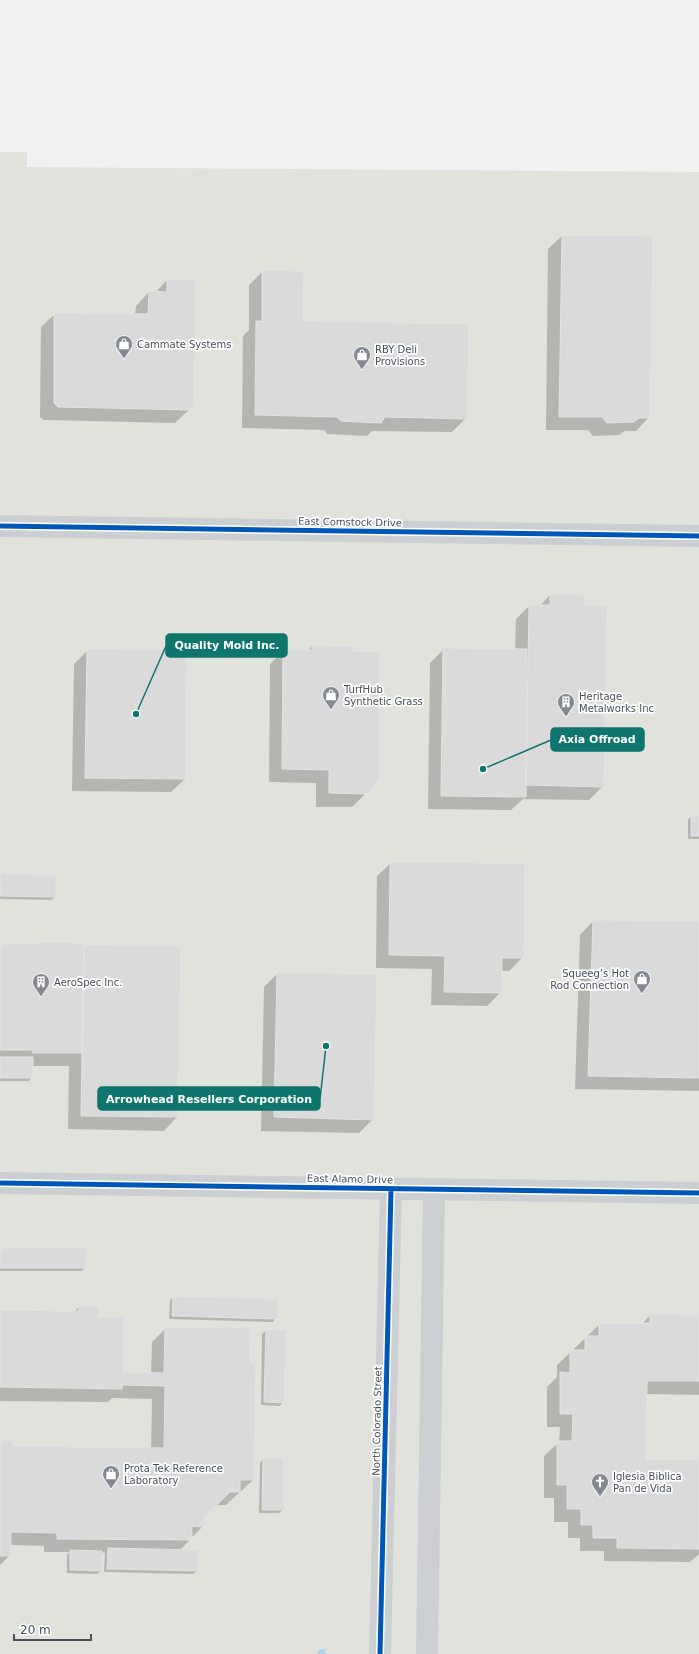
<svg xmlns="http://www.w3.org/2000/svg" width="699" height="1654" font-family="'DejaVu Sans',sans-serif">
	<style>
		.commercial { fill: #e2e2dd }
		.shadow { fill: #0003 }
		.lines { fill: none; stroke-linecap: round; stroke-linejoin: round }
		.stream { stroke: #acd4ec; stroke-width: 8 }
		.building { fill: #dadadb; stroke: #e2e3e4 }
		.minor { stroke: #cccfd2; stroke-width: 22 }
		.cycleway-casing { stroke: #fff; stroke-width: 8 }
		.cycleway { stroke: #0057b8; stroke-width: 5 }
		.labels { text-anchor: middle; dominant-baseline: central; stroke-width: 3.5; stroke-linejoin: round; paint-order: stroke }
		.poi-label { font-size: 10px; fill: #48505d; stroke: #fff; text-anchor: start }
		.street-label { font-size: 10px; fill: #48505d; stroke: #fff }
		.leader { fill: none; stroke: #0f766e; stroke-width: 1.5 }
		.callout-dot { fill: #0f766e; stroke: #fff; stroke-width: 1.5 }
		.callout { fill: #0f766e; stroke: #0f766e; stroke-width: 1.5 }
		.callout-label { font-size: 11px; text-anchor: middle; font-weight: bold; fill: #fff }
	</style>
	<rect width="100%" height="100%" fill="#f1f1f1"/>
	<path class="commercial" d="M0 152H27V167L699 172V1654H0Z"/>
	<path class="shadow" d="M562 236 649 417 636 431H625L619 435 593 436 588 430H546L548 249Z
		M263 271 302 322 466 418 452 432 372 431 367 436 327 434 324 430 242 428 243 336 249 330V285Z
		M167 280 193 406 175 423 44 420 40 417 41 327 55 314 135 315 136 306 149 292 155 293Z
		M550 595 583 606 603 786 589 800 523 799 511 810 428 809 430 663 444 649 515 650 516 619 529 606H540Z
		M312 646 366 793 352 807H316V783L269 782 270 664 284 650 307 651Z
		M88 650 185 779 171 792 72 791 74 664Z
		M692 816H699V839H688V819Z
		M391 863 523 957 509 971H501V992L487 1006 431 1005 432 969 376 968 377 876Z
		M0 875 55 897 51 900 0 899Z
		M593 921 699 922V1091L575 1089 580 935Z
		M0 945 180 947 177 1117 164 1131 68 1129 69 1066H32V1077L29 1081H0Z
		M278 973 373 1119 359 1133 261 1131 264 987Z
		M0 1249H86L85 1268 82 1271H0Z
		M173 1297 276 1318 273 1322 169 1319 170 1300Z
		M79 1307 98 1318 122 1373 151 1374 152 1342 166 1328 249 1364 253 1480 226 1505H215L203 1517V1526L179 1551 197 1571 193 1574 104 1572 105 1553 101 1552V1571L97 1574 67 1573V1555L70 1552H44V1546L10 1545V1555L0 1565V1441L12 1447 151 1449 152 1399 112 1398 108 1402 0 1401V1311L74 1312Z
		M650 1315 699 1316V1395L646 1394 645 1460H699V1554L690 1562 604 1561V1551H580V1538H568V1522H554V1498H544V1456L559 1442 560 1427H547V1387L557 1377V1365L600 1324H642Z
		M266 1330 285 1331 283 1402 280 1406 261 1405 262 1334Z
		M263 1459 283 1510 279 1513H259L260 1463Z"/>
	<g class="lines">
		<path class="stream" d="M322 1654V1653"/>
	</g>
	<path class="building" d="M562 235 653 236 650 418H639L634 422 607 423 602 417H559Z
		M262 270 304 271 303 321 469 324 467 419 385 417 381 423 341 421 337 417 255 415 256 321H262Z
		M167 279H196L194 406 190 410 58 407 54 403V313L148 314 149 291 167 292Z
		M550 594 584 595V605H607L604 787 526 785 529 605H550Z
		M312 645 352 646V651H380L379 780 367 794 329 793V770L282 769 283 649 312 650Z
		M443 648 527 649 526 797 441 796Z
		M87 649 187 650 186 779 85 778Z
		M691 815H699V836H691Z
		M390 862 525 863 524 958H502V993L444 992 445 956 389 955Z
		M0 874 56 875V897L0 896Z
		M593 920 699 921V1078L588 1076Z
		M38 942 84 943 82 1053H32L33 1050H0V944H38Z
		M84 945 181 946 178 1117 81 1116Z
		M277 972 377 974 374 1120 274 1117Z
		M0 1057H33V1078H0Z
		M0 1248H87L86 1268H0Z
		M173 1296 278 1299 277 1319 172 1316Z
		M79 1306H99V1317H124L123 1372 164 1373 165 1327 251 1328 250 1363H256L254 1480H240V1492H230L204 1517V1527L192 1526V1540L57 1539V1533L11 1532V1556H0V1440H13V1446L164 1448 165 1386 122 1385V1389L0 1387V1310L79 1311Z
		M650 1314 699 1315V1381H647L646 1459H699V1549L617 1548V1538H593V1525H581V1509H567V1485H557V1441H572L573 1414H560V1372L570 1373V1350H585V1336H599V1323H650Z
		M266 1329 286 1330 284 1403 264 1402Z
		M263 1458H284V1510H262Z
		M108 1548 198 1550V1571L107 1569Z
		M70 1550 102 1551V1571L70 1570Z"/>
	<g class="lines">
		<path class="minor" d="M0 526 699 536
			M0 1183 699 1193
			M380 1654 391 1189
			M427 1654 434 1189"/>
		<defs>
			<path id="cycleway" d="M0 526 699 536
				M0 1183 699 1193
				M380 1654 391 1189"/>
		</defs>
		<use href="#cycleway" class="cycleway-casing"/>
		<use href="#cycleway" class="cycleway"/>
	</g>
	<defs>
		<symbol id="shop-pin" viewBox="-11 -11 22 30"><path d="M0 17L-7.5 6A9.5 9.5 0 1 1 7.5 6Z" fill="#838891" stroke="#fff"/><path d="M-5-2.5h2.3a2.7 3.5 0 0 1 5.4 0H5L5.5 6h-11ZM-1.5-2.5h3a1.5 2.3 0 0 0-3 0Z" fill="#fff"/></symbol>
		<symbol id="building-pin" viewBox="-11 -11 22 30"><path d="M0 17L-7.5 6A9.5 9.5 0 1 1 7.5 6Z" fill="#838891" stroke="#fff"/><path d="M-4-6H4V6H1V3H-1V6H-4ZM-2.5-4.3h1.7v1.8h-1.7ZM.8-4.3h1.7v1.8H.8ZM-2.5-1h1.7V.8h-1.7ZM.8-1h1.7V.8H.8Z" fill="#fff"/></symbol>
		<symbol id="church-pin" viewBox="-11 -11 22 30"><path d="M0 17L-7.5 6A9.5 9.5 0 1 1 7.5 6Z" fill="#838891" stroke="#fff"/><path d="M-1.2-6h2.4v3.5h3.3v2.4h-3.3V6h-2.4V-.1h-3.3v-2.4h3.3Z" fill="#fff"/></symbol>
	</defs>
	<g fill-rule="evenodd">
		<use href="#shop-pin" x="114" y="334" width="20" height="27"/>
		<use href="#shop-pin" x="352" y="345" width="20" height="27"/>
		<use href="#shop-pin" x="321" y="685" width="20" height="27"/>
		<use href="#building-pin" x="556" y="692" width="20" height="27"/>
		<use href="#shop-pin" x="632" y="969" width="20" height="27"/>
		<use href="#building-pin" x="31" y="972" width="20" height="27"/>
		<use href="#shop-pin" x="101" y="1464" width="20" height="27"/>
		<use href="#church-pin" x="590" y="1472" width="20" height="27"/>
	</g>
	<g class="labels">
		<g class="poi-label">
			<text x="137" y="344">Cammate Systems</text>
			<text x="375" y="349">RBY Deli<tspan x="375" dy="12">Provisions</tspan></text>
			<text x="344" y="689">TurfHub<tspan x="344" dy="12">Synthetic Grass</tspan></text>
			<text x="579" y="696">Heritage<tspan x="579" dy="12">Metalworks Inc</tspan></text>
			<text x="629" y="973" text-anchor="end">Squeeg’s Hot<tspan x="629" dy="12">Rod Connection</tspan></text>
			<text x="54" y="982">AeroSpec Inc.</text>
			<text x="124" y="1468">Prota Tek Reference<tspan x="124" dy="12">Laboratory</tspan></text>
			<text x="613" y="1476">Iglesia Biblica<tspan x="613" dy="12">Pan de Vida</tspan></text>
		</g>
		<g class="street-label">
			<text transform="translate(350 522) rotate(1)">East Comstock Drive</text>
			<text transform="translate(350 1179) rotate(1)">East Alamo Drive</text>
			<text transform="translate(377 1421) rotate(-89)">North Colorado Street</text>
		</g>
	</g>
	<path class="leader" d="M136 714L166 646M483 769L551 740M326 1046L320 1099"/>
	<g class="callout-dot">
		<circle cx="136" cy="714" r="4"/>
		<circle cx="483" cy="769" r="4"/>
		<circle cx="326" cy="1046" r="4"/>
	</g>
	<g class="callout">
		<rect x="166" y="634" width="121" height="23" rx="4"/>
		<rect x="551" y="728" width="93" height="23" rx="4"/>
		<rect x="98" y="1087" width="222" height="23" rx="4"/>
	</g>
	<g class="callout-label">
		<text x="227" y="649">Quality Mold Inc.</text>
		<text x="597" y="743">Axia Offroad</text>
		<text x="209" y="1103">Arrowhead Resellers Corporation</text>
	</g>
	<path d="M14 1634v6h77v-6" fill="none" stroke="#48505d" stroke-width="2"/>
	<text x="20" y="1634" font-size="12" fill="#48505d" stroke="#ffffff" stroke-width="3" paint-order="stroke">20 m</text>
</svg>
